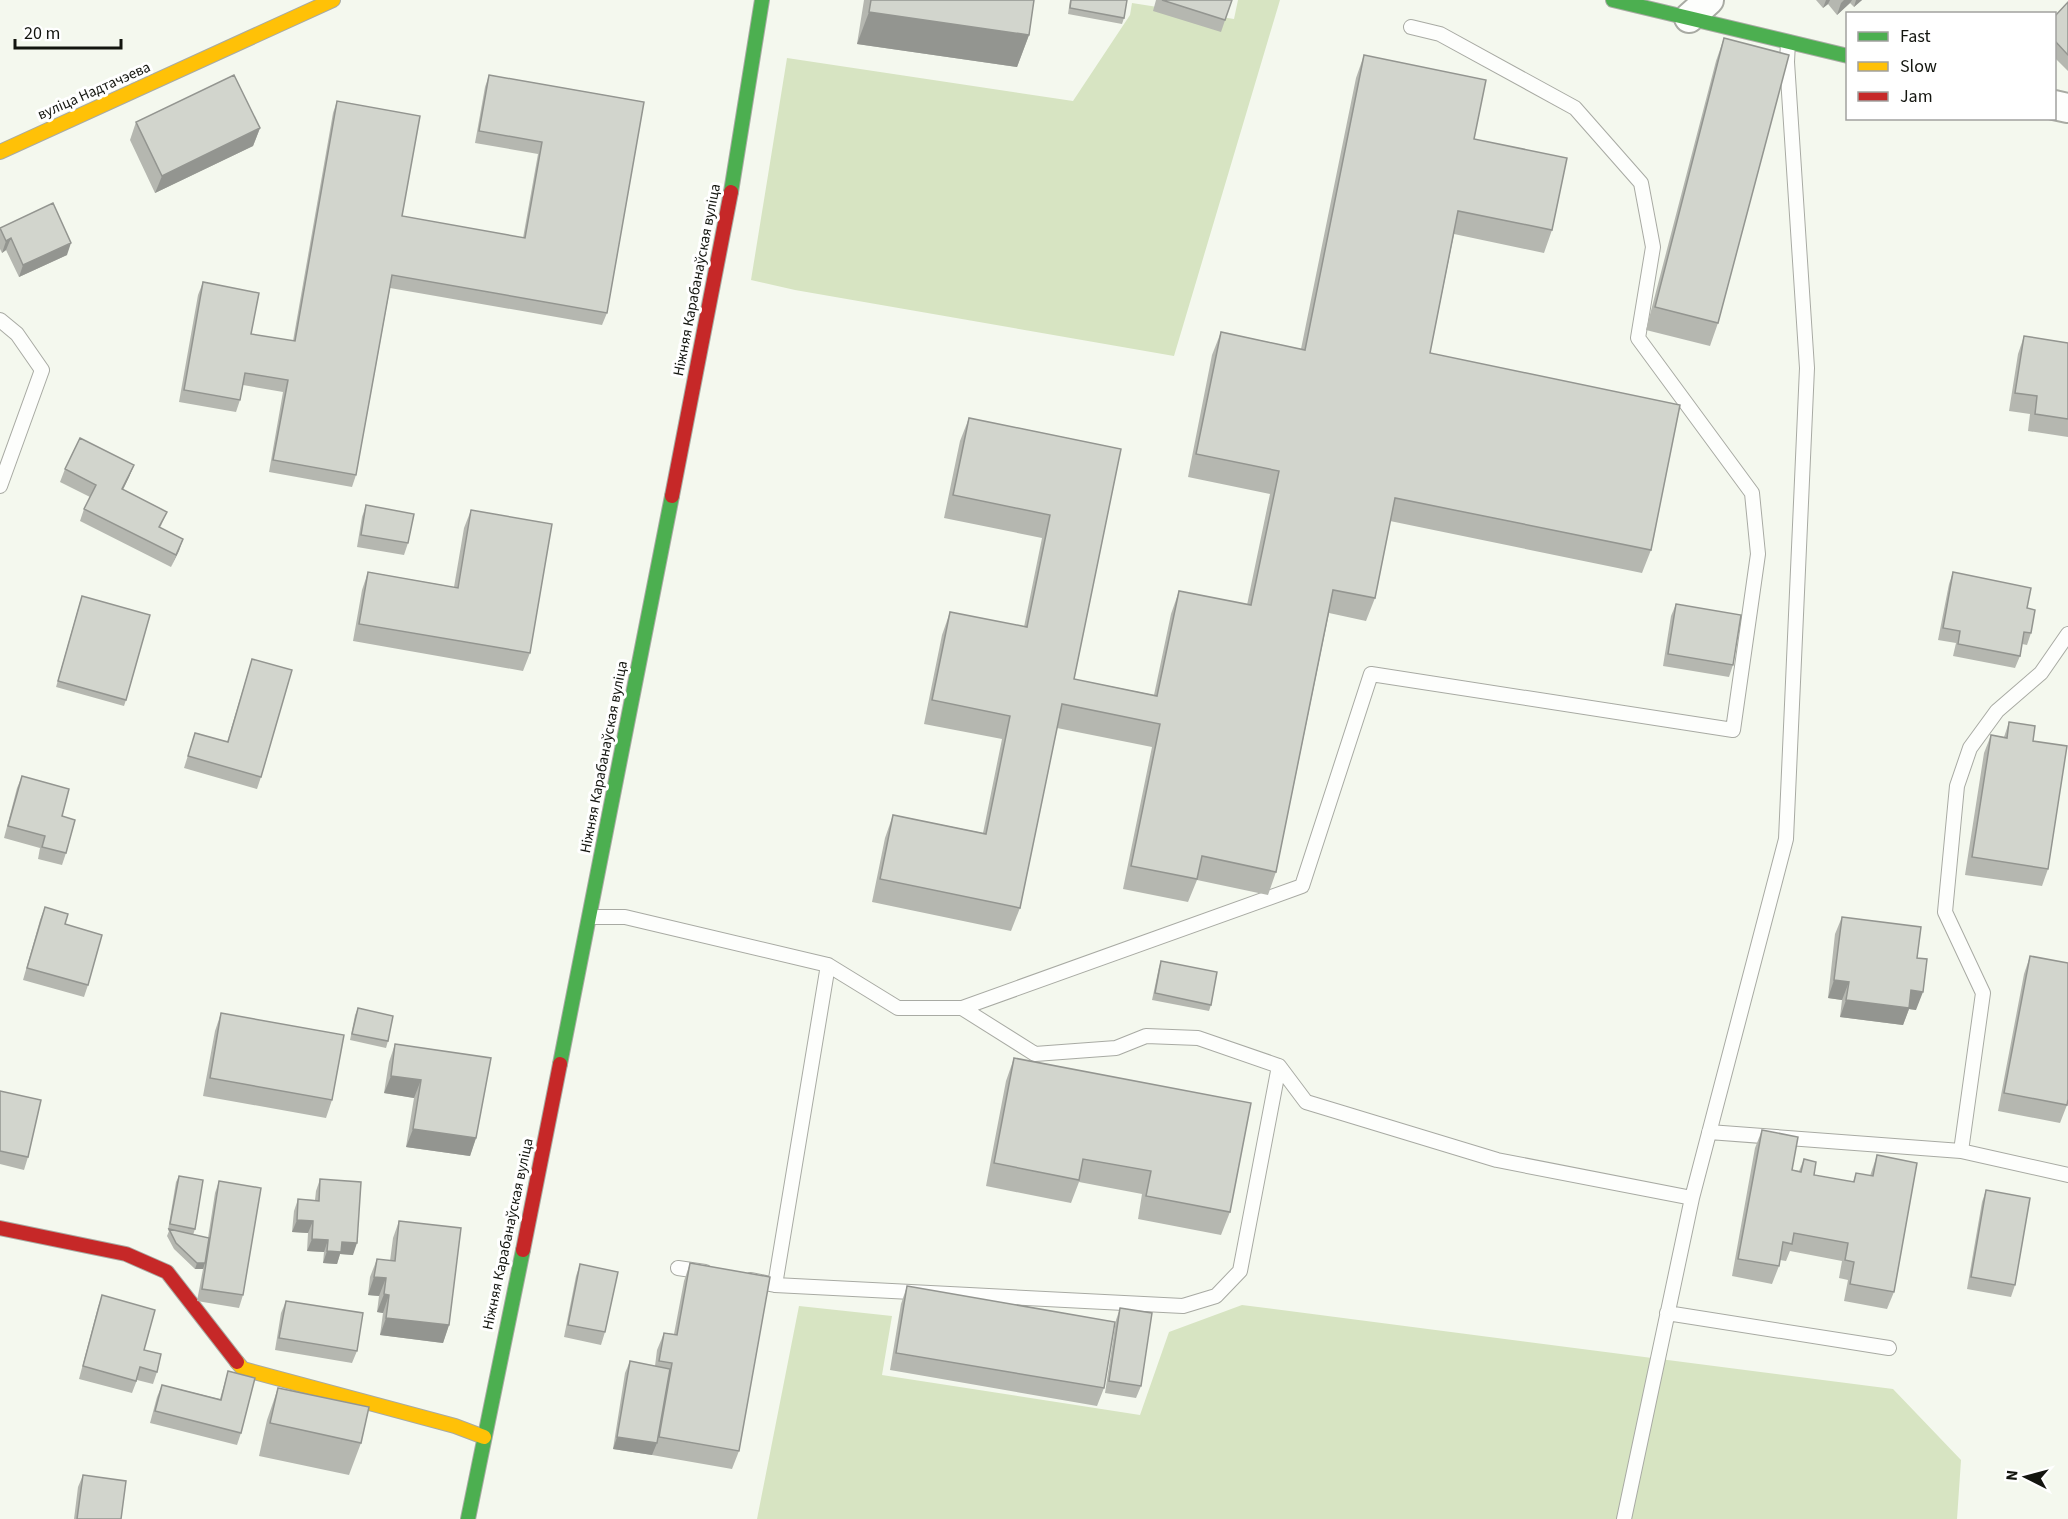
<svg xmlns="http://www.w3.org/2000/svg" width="2068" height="1519" font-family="'Source Sans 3',sans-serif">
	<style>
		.green { fill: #d7e4c2 }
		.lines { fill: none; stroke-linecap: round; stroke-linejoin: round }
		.lane-casing { stroke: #a8aaa3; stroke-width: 16 }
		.street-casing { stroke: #a8aaa3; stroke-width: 32 }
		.fast-casing { stroke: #a8aaa3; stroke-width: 16 }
		.slow-casing { stroke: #a8aaa3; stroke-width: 16 }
		.jam-casing { stroke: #a8aaa3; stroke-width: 16 }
		.lane { stroke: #fdfefc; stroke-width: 14 }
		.street { stroke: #fdfefc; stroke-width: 28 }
		.fast { stroke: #4caf50; stroke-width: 14 }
		.slow { stroke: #ffc107; stroke-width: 14 }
		.jam { stroke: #c62828; stroke-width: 14 }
		.wall { fill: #b5b7b0 }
		.shaded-wall { fill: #939590 }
		.building { fill: #d2d5cd; stroke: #939590; stroke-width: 1.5 }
		.labels { text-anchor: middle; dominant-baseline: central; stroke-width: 6; stroke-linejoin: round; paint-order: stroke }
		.street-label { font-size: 15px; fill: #13150f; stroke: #fff }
	</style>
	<rect width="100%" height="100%" fill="#f4f8ee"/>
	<path class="green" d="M1238 0H1280L1174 356 795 290 751 280 787 58 1073 101 1130 15 1132 3 1234 19Z
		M1242 1305 1893 1389 1961 1460 1957 1519H757L799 1306 892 1316 882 1375 1140 1415 1169 1332Z"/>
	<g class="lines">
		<defs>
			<path id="lane" d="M0 320 17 334 42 370 0 486
				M590 917H625L828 965 898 1008H962L1035 1054 1116 1048 1146 1036 1198 1038 1279 1066 1306 1102 1497 1160 1692 1198
				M962 1008 1302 886 1371 674 1733 730 1758 554 1752 493 1638 338 1653 247 1641 183 1575 108 1440 34 1411 27
				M1709 1132 1961 1151 2068 1175
				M1961 1151 1983 993 1945 912 1957 786 1970 748 1997 711 2041 673 2068 634
				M678 1268 705 1272
				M751 1280 775 1285 1183 1306 1216 1296 1240 1271 1279 1066
				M775 1285 828 965
				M1667 1313 1889 1348
				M1624 1519 1692 1198 1786 839 1807 368 1787 62 1788 42"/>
			<path id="street" d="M1689 18 1709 0
				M2054 105 2068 108"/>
			<path id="fast" d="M1613 0 1848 56
				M731 192 762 0
				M560 1064 672 496
				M468 1519 523 1250"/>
			<path id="slow" d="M0 152 333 0
				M237 1362 243 1369 455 1426 484 1437"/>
			<path id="jam" d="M672 496 731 192
				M0 1228 126 1254 167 1272 237 1362
				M523 1250 560 1064"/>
		</defs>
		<use href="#lane" class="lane-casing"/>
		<use href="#street" class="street-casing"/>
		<use href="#fast" class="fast-casing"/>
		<use href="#slow" class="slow-casing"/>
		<use href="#jam" class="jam-casing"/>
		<use href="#lane" class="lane"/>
		<use href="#street" class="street"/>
		<use href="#fast" class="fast"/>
		<use href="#slow" class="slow"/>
		<use href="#jam" class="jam"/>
	</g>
	<path class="wall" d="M864 0H1034L1029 35 1017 67 857 44Z
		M1070 0H1127L1124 18 1122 24 1068 14Z
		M1156 0H1232L1221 32 1153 11Z
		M1816 0H1862L1854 7 1850 3 1837 15 1828 4 1823 8Z
		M2068 2V71L2055 58V16Z
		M1724 38 1718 323 1710 346 1646 330 1716 61Z
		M1364 55 1474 139 1552 230 1544 253 1454 234 1430 353 1651 550 1642 573 1390 521 1375 598 1366 621 1329 613 1276 872 1268 895 1197 880 1188 902 1123 889 1152 747 1057 728 1020 908 1011 931 872 902 885 838 893 815 983 833 1002 739 924 724 942 635 950 612 1024 627 1042 538 944 518 960 441 969 418 1121 449 1074 679 1154 695 1171 614 1179 591 1247 605 1270 494 1188 477 1212 355 1221 332 1301 349 1356 78Z
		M489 75 644 102 607 313 602 325 390 288 356 475 352 487 269 472 283 392 243 385 240 400 236 412 179 402 198 295 203 282 251 334 293 341 333 113 337 101 402 216 523 238 538 154 475 143 485 87Z
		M136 122 260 128 253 146 155 193 130 140Z
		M0 228 67 255 19 277 6 250 2 253 0 249Z
		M2024 336 2068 343V437L2028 431 2030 414 2009 411 2018 354Z
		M134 465 129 477 123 490 167 512 160 528 183 539 171 567 80 521 84 509 90 497 60 482 65 469Z
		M366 505 408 543 404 555 357 547 362 517Z
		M471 510 530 653 523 671 353 641 362 590 368 572 454 587 464 528Z
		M1953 572 2027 608 2031 633 2027 645 2022 644 2020 656 2015 668 1953 656 1956 643 1938 640 1949 584Z
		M80 602 126 700 124 706 56 687Z
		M1676 604 1733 665 1729 677 1663 666 1671 616Z
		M252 659 261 777 257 789 184 768 195 733 227 742Z
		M2009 722 2033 741 2048 869 2042 886 1965 875 1984 753 1991 735 2004 737Z
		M22 776 62 816 66 853 62 865 38 859 40 848 4 838 17 788Z
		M45 907 65 924 88 985 84 997 23 980 40 920Z
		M1842 917 1917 958 1916 1010 1909 1009 1903 1025 1840 1017 1842 1000 1828 998 1835 934Z
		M2030 956 2067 1105 2060 1123 1998 1111 2024 974Z
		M1161 961 1211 1005 1209 1011 1152 1000 1159 967Z
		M358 1008 388 1041 386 1048 350 1040 355 1015Z
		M221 1013 332 1100 326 1118 203 1096 215 1031Z
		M395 1044 476 1138 470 1156 406 1147 414 1098 384 1093 389 1062Z
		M1014 1058 1230 1212 1221 1235 1138 1219 1142 1194 1079 1182 1071 1203 986 1186 1006 1081Z
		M0 1091 28 1157 24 1170 0 1164Z
		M1762 1130 1792 1170 1799 1171 1804 1159 1814 1175 1853 1182 1856 1173 1870 1176 1877 1155 1894 1292 1887 1309 1844 1301 1848 1280 1839 1278 1842 1261 1790 1251 1786 1261 1780 1260 1779 1266 1772 1284 1732 1276 1755 1148Z
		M179 1176 195 1229 193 1235 208 1238 215 1193 219 1181 243 1295 239 1308 197 1301 203 1269H195L174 1249 167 1236 169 1231 168 1230 176 1182Z
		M320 1179 353 1255 340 1254 337 1264 323 1263 324 1252 307 1251 308 1233 292 1232 294 1211 298 1199 315 1200 316 1191Z
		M1986 1190 2015 1285 2011 1297 1967 1289 1982 1202Z
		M399 1221 449 1325 443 1343 380 1335 383 1313 377 1312 379 1296 368 1295 370 1277 377 1259 390 1261 393 1238Z
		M690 1263 739 1451 732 1469 652 1455 613 1449 625 1373 630 1361 655 1366 657 1350 664 1333 674 1334 684 1281Z
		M580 1264 605 1332 601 1345 564 1337 576 1276Z
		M907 1286 1104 1388 1097 1406 890 1370 901 1304Z
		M102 1295 144 1350 157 1372 153 1384 137 1380 132 1393 79 1379 98 1307Z
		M286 1301 357 1351 352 1363 275 1350 281 1313Z
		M1120 1308 1141 1386 1136 1398 1105 1393 1116 1320Z
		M228 1371 241 1433 237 1445 150 1423 157 1397 162 1385 220 1399Z
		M278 1388 361 1443 349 1475 259 1456 267 1420Z
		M83 1475 121 1519H74L78 1487Z"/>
	<path class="shaded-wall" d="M1826 0H1830L1828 4 1823 8Z
		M1844 0H1852L1850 3 1837 15 1841 3Z
		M1856 0H1862L1854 7Z
		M869 12 1029 35 1017 67 857 44Z
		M260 128 253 146 155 193 162 176Z
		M11 238 6 250 2 253 6 241Z
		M71 243 67 255 19 277 23 265Z
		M134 465 129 477 117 501 122 489Z
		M183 539 179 551 171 567 176 555Z
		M1834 980 1849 982 1842 1000 1828 998Z
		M1911 990 1923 992 1916 1010 1909 1009 1903 1025 1840 1017 1846 1000Z
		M391 1076 421 1080 414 1098 384 1093Z
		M413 1129 476 1138 470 1156 406 1147Z
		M297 1220 313 1221 308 1233 292 1232Z
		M312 1239 328 1240 324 1252 307 1251Z
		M342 1242 357 1243 353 1255 340 1254 337 1264 323 1263 327 1251Z
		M197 1263H205L203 1269H195Z
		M374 1277 386 1278 379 1296 368 1295Z
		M384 1294 389 1295 383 1313 377 1312Z
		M386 1318 449 1325 443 1343 380 1335Z
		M617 1437 657 1443 652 1455 613 1449Z"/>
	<path class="building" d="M871 0H1034L1029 35 869 12Z
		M1071 0H1127L1124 18 1070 8Z
		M1162 0H1232L1225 20Z
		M2068 2V55L2055 41V16Z
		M1724 38 1789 55 1718 323 1655 307Z
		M1364 55 1486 80 1474 139 1567 158 1552 230 1458 211 1430 353 1680 405 1651 550 1395 498 1375 598 1333 590 1276 872 1202 856 1197 879 1131 866 1160 724 1062 704 1020 908 880 879 893 815 986 834 1010 716 932 700 950 612 1027 627 1050 515 953 495 969 418 1121 449 1074 679 1157 696 1179 591 1251 605 1279 471 1196 454 1221 332 1305 350Z
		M234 75 260 128 162 176 136 122Z
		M489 75 644 102 607 313 392 275 356 475 273 460 288 380 245 373 240 400 184 390 203 282 259 293 251 334 295 341 337 101 420 116 402 216 525 238 542 142 479 131Z
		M53 203 71 243 23 265 11 238 6 241 0 228Z
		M2024 336 2068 343V419L2035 414 2037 396 2015 393Z
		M80 438 134 465 122 489 167 512 159 527 183 539 176 555 84 509 96 485 65 469Z
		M366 505 414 514 408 543 361 535Z
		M471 510 552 524 530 653 359 624 368 572 458 588Z
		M1953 572 2031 588 2027 608 2035 610 2031 633 2024 632 2020 656 1958 644 1960 631 1943 628Z
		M82 596 150 615 126 700 58 681Z
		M1676 604 1741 615 1733 665 1668 654Z
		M252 659 292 670 261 777 188 756 195 733 228 742Z
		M2009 722 2035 726 2033 741 2067 746 2048 869 1972 857 1991 735 2007 738Z
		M22 776 69 789 62 816 75 820 66 853 42 847 45 836 8 826Z
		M45 907 68 914 65 924 102 935 88 985 27 968Z
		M1842 917 1921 927 1917 958 1927 959 1923 992 1911 990 1909 1008 1846 1000 1849 982 1834 980Z
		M2030 956 2068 963V1099L2067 1105 2004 1093Z
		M1161 961 1217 972 1211 1005 1155 993Z
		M358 1008 393 1016 388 1041 352 1034Z
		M221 1013 344 1035 332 1100 210 1078Z
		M395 1044 491 1058 476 1138 413 1129 421 1080 391 1076Z
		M1014 1058 1251 1103 1230 1212 1146 1196 1151 1171 1083 1159 1079 1180 994 1163Z
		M0 1091 41 1100 28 1157 0 1151Z
		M1762 1130 1798 1137 1792 1170 1801 1172 1804 1159 1816 1162 1814 1175 1854 1182 1856 1173 1873 1176 1877 1155 1917 1163 1894 1292 1850 1284 1854 1262 1845 1260 1848 1243 1794 1233 1792 1244 1783 1242 1779 1266 1738 1259Z
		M179 1176 203 1180 195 1229 170 1224Z
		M320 1179 361 1182 357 1243 342 1242 341 1252 327 1251 328 1240 312 1239 313 1221 297 1220 298 1199 319 1201Z
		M219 1181 261 1188 243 1295 202 1289Z
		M1986 1190 2030 1198 2015 1285 1971 1277Z
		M399 1221 461 1228 449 1325 386 1318 389 1295 384 1294 386 1278 374 1277 377 1259 395 1261Z
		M169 1229 209 1238 205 1263H197L176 1243Z
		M690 1263 770 1277 739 1451 659 1437 672 1363 659 1361 664 1333 677 1335Z
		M580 1264 618 1272 605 1332 568 1325Z
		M907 1286 1115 1322 1104 1388 896 1353Z
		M102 1295 155 1310 144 1350 161 1354 157 1372 140 1367 136 1381 83 1366Z
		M286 1301 363 1313 357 1351 279 1338Z
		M1120 1308 1152 1313 1141 1386 1109 1381Z
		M630 1361 670 1369 657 1443 617 1437Z
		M228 1371 255 1378 241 1433 155 1411 162 1385 221 1400Z
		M278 1388 369 1407 361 1443 270 1423Z
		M83 1475 126 1481 121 1519H77Z"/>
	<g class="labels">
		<g class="street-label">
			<text transform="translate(94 91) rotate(-24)">вуліца Надтачэева</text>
			<text transform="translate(697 280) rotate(-79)">Ніжняя Карабанаўская вуліца</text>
			<text transform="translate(604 757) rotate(-79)">Ніжняя Карабанаўская вуліца</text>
			<text transform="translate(508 1234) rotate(-78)">Ніжняя Карабанаўская вуліца</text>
		</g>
	</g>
	<rect x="1846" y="12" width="210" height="108" fill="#ffffff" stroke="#a1a19f" stroke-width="1.5"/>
	<rect x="1858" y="32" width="30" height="9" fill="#4caf50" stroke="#a1a19f" stroke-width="1.5"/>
	<text x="1900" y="42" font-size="18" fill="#13150f">Fast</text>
	<rect x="1858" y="62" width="30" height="9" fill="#ffc107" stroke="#a1a19f" stroke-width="1.5"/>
	<text x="1900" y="72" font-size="18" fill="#13150f">Slow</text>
	<rect x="1858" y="92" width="30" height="9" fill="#c62828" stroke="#a1a19f" stroke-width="1.5"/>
	<text x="1900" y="102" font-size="18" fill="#13150f">Jam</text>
	<g transform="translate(2026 1477) rotate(276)" stroke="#ffffff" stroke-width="4.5" paint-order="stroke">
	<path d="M0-4.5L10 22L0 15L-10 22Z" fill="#13150f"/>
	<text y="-9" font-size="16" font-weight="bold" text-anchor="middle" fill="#13150f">N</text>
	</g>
	<path d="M15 39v9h106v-9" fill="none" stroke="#13150f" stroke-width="3"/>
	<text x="24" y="39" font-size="18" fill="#13150f" stroke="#ffffff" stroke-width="4.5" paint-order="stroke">20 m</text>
</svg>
